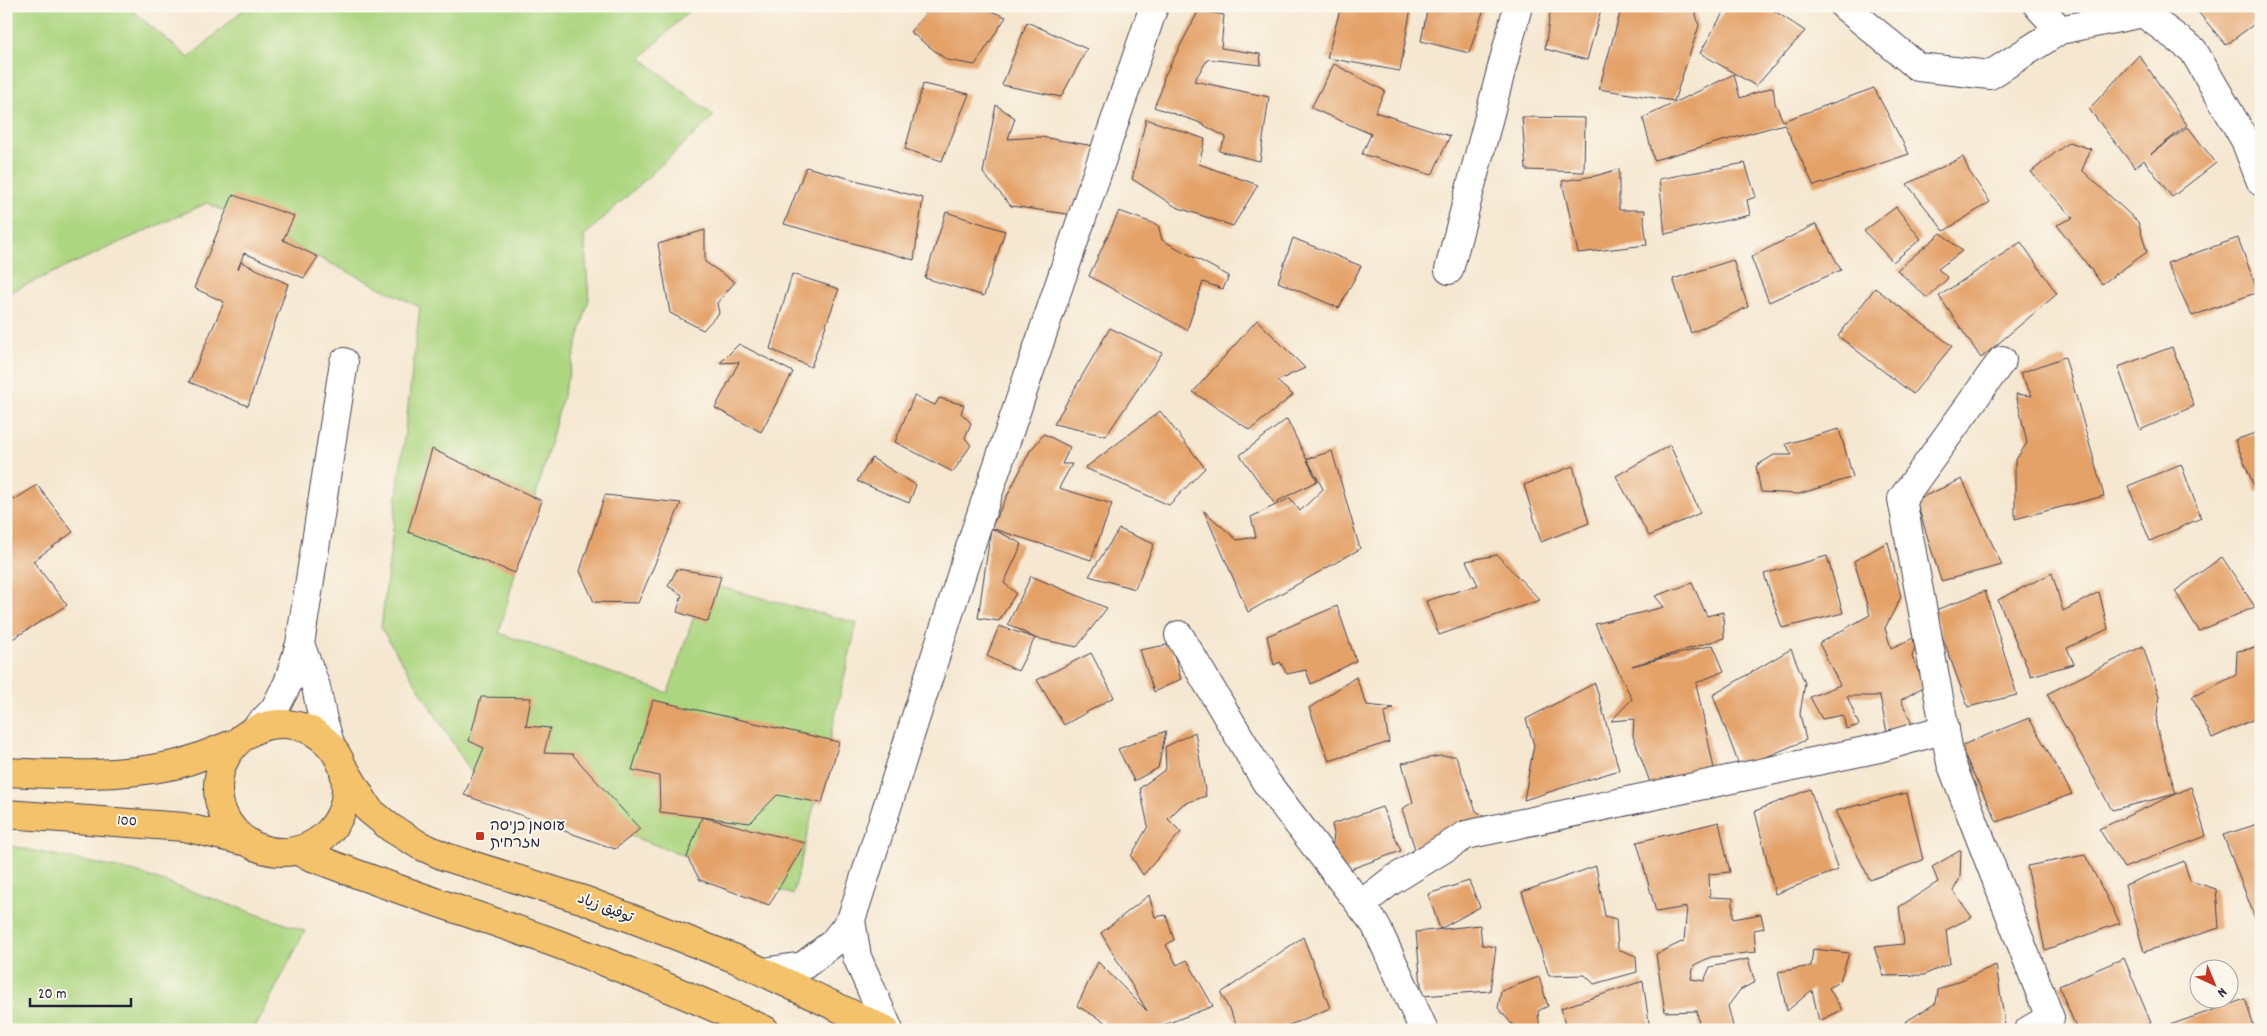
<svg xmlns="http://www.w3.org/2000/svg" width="2267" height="1036" font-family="Dekko,'Playpen Sans Arabic','Playpen Sans Hebrew',sans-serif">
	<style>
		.grass { fill: #add681; stroke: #687c5e }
		.building { fill: #e4a269 }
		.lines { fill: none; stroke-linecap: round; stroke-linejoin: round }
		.minor-casing { stroke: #424051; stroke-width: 30 }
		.major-casing { stroke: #424051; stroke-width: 30 }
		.minor { stroke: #fff; stroke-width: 28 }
		.major { stroke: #f3c26a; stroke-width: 28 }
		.poi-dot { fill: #c8321e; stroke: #fbf7ec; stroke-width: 2 }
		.labels { text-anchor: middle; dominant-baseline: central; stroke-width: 4; stroke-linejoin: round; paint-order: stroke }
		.street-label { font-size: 15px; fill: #22223b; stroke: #fbf7ec }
		.poi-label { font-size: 15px; fill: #22223b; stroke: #fbf7ec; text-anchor: start }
	</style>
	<rect width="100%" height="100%" fill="#fbf7ec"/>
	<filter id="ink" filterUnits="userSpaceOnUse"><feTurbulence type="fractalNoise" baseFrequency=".02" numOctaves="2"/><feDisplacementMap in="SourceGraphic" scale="10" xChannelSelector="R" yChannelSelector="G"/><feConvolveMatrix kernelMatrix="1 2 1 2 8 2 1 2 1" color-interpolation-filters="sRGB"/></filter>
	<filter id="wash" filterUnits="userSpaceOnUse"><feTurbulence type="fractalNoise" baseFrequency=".0096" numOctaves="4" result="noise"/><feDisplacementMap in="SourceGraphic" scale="20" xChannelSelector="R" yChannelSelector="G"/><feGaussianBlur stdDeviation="1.12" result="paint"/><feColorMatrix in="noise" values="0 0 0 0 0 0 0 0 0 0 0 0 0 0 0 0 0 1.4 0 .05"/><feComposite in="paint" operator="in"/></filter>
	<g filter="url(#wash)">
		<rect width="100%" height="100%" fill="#f5e7d0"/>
		<path class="grass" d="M6 6H127L189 58 247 6H694L641 58 714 116 584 236 589 299 499 633 668 693 705 583 857 623 793 895 476 780 381 628 420 307 207 203 6 294Z
			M6 845 136 872 305 931 254 1030H6Z"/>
		<g id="blocks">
			<path class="building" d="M932 6H978L1006 17 975 65 947 60 910 32Z
				M1341 6H1402L1411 8 1400 71 1327 58Z
				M1428 6H1485L1469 53 1421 41Z
				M1551 6H1602L1587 60 1545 49Z
				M1622 6H1694L1699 26 1674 101 1599 89Z
				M1727 6H1767L1805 31 1756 86 1700 53Z
				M2193 6H2261V19L2226 45Z
				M1199 10 1224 15 1221 48 1260 54 1261 65 1208 59 1194 81 1269 97 1260 161 1219 151 1226 137 1198 122 1154 107 1161 91 1164 77Z
				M1027 22 1087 49 1061 97 1002 85Z
				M2139 55 2187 125 2151 154 2188 127 2216 163 2172 197 2144 160 2135 168 2089 109Z
				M1334 64 1385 91 1375 112 1450 136 1432 175 1362 154 1371 134 1311 108Z
				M1734 74 1740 98 1773 87 1775 103 1783 121 1874 88 1909 154 1814 186 1784 124 1654 160 1643 118Z
				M923 84 969 94 942 161 905 149Z
				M996 105 1015 118 1008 139 1041 137 1094 146 1074 215 1011 206 983 173Z
				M1522 117 1585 118 1584 172 1526 170Z
				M1146 119 1205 139 1199 164 1258 185 1233 226 1176 207 1132 179Z
				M2069 142 2091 149 2082 170 2138 222 2147 252 2102 284 2057 225 2073 218 2031 172Z
				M1963 157 1969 171 1990 202 1944 231 1907 184Z
				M1745 163 1756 197 1747 200 1750 215 1665 234 1659 179Z
				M806 167 923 198 914 260 784 224Z
				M1619 169V210H1645L1644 221 1647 245 1578 253 1562 181 1595 176Z
				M233 195 294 216 283 240 318 257 304 278 244 253 238 269 241 262 288 284 265 352 248 406 189 382 224 302 194 288Z
				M1896 207 1921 239 1893 262 1864 231Z
				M1119 211 1158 225 1162 240 1229 276 1223 289 1203 282 1187 330 1089 276Z
				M946 212 1005 231 984 296 925 278Z
				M1816 224 1841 270 1769 302 1751 257Z
				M705 230V262L735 282 717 303 719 313 703 330 670 313 658 244Z
				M1941 233 1962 251 1938 269 1948 278 1927 298 1897 270Z
				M1293 238 1361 266 1339 308 1278 282Z
				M2238 238 2258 292 2192 316 2167 263Z
				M2021 242 2057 294 1981 358 1939 296Z
				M1733 260 1748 307 1691 333 1673 279Z
				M792 274 839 289 811 367 770 349Z
				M1875 288 1952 346 1913 394 1838 336Z
				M1257 320 1305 368 1277 381 1293 395 1250 430 1193 392Z
				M1110 328 1162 353 1106 436 1054 424Z
				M739 344 793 372 761 432 715 408 739 362 720 363Z
				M2172 347 2194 406 2140 430 2118 367Z
				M2065 357 2104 496 2015 519V461L2027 443 2016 394 2032 396 2020 373Z
				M914 396 935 405 939 398 964 405 961 413 971 423 965 438 971 445 953 472 895 442Z
				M1160 411 1205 468 1169 505 1085 468Z
				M1287 419 1317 481 1274 503 1240 455Z
				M1839 429 1853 477 1799 494 1761 492 1756 466 1774 455H1792L1786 444Z
				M2261 431V489L2256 491 2235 440Z
				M1044 434 1070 447 1062 464H1072L1059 488 1112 504 1091 560 991 528 1022 544 1004 583 1016 593 999 621 978 618 991 528 1030 451Z
				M1670 445 1700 513 1649 536 1616 476Z
				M432 449 542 501 515 573 408 532Z
				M1332 451 1360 549 1248 612 1204 511 1237 540 1256 537 1251 517 1290 498 1300 511 1323 489 1307 459Z
				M872 458 916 485 909 503 857 481Z
				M2181 464 2201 518 2150 541 2128 486Z
				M1573 466 1589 523 1541 542 1524 485Z
				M1962 479 2002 565 1941 581 1916 500Z
				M37 485 73 532 33 561 67 605 6 643V490L14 500Z
				M605 495 681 503 638 603 594 602 580 571Z
				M1119 529 1154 544 1135 589 1089 576Z
				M1888 542 1901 597 1885 628 1891 648 1918 636 1912 657 1925 686 1901 700 1912 724 1887 733 1880 696H1847L1859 725 1846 729 1843 715 1822 719 1810 697 1840 685 1819 643 1870 615 1854 561Z
				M1497 555 1540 600 1439 635 1426 601 1478 585 1466 561Z
				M1827 556 1843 613 1782 628 1764 574Z
				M2222 557 2255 607 2199 631 2175 591Z
				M677 569 721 576 708 622 677 612 682 595 668 586Z
				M2052 573 2063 611 2099 592 2108 629 2067 648 2074 664 2031 676 1998 600Z
				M1031 576 1107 608 1077 647 1035 638 1008 624Z
				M1692 583 1707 616 1723 612 1724 638 1632 666 1713 645 1724 671 1696 683 1715 773 1655 796 1633 736 1634 719 1611 721 1632 699 1595 624 1664 607 1655 596Z
				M1985 591 2017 695 1968 707 1933 611Z
				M1337 606 1356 661 1311 684 1306 670 1287 674 1280 662 1274 665 1267 636Z
				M999 626 1035 638 1018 671 987 656Z
				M1171 644 1181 679 1154 692 1140 650Z
				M2143 646 2159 696 2156 725 2176 794 2191 787 2206 836 2124 868 2099 829 2176 794 2112 810 2047 694Z
				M2255 648 2261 659V716L2212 738 2192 697 2236 675 2237 651Z
				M1791 649 1805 683 1800 714 1806 740 1740 768 1713 695Z
				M1091 653 1114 697 1064 725 1037 680Z
				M1356 677 1367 705 1394 708 1384 713 1389 742 1329 761 1309 708Z
				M1595 683 1619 770 1524 800 1534 745 1526 719Z
				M6 684H12L7 707H6Z
				M481 697 531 698 526 726 550 728 544 753 572 754 640 829 615 849 464 795 484 748 469 741Z
				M653 700 839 742 822 803 777 795 750 823 702 817 805 843 769 905 700 880 687 857 702 817 660 812 659 776 632 770Z
				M2029 718 2072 794 1997 822 1960 746Z
				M1166 731 1158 768 1134 781 1118 749Z
				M1195 732 1206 796 1183 804 1168 819 1181 832 1143 875 1131 856 1148 826 1140 788 1166 769 1165 747Z
				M1440 756H1456L1476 811 1484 816 1474 834 1462 820 1453 836 1417 855 1402 809 1413 802 1402 763Z
				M1810 789 1838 870 1775 894 1755 811Z
				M1907 793 1923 860 1870 880 1835 811Z
				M1382 807 1401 851 1345 871 1331 854 1334 834 1332 824Z
				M1719 822 1730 872 1709 874 1710 897 1733 898V919L1761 914 1764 928 1754 930 1756 952 1711 957 1694 965 1691 979 1704 981 1710 967 1748 959 1755 982 1740 990 1728 1006 1734 1030H1700L1697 1011 1665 1012 1656 954 1684 941 1687 907 1656 912 1637 842Z
				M2261 823V933L2223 835Z
				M1961 850 1960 878 1953 891 1972 917 1946 930 1950 963 1924 975 1884 976 1874 947 1904 944 1899 907 1938 882 1932 867Z
				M2085 855 2120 923 2045 950 2027 866Z
				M2184 861 2190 881 2216 889 2219 928 2144 952 2125 885Z
				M1596 866 1605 916 1616 919 1618 949 1636 956 1637 972 1594 984 1585 975 1549 976 1522 892Z
				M1469 881 1480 907 1440 929 1428 894Z
				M1149 895 1155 917 1166 915 1174 940 1166 945 1177 965 1187 960 1213 1006 1161 1026 1166 1030H1097L1105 1022 1077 1006 1098 962 1147 1011 1101 933Z
				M1480 925 1482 945 1496 947 1490 991 1422 996 1416 932Z
				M1303 937 1330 1008 1278 1030H1239L1221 993Z
				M1813 949 1849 953 1840 981 1829 988 1842 1010 1819 1021 1812 990 1787 1011 1778 972 1811 966Z
				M2124 958 2151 1023 2137 1030H2077L2059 986Z
				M1996 965 2005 1025 1994 1030H1910L1905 1022 1936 1003 1938 990Z
				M1539 977 1548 1006 1538 1011 1540 1030H1517L1498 1008 1501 991Z
				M1643 981 1650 1030H1566L1561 1008Z
				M2245 999 2255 1030H2164V1027Z"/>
		</g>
	</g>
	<g filter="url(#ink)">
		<use href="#blocks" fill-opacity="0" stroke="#424051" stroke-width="1"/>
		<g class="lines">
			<defs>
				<path id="minor" d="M1844 6 1918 67 1990 75 2060 30 2143 13 2193 50 2245 140 2261 182
					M2038 6 2060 30
					M1449 270 1518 6
					M2002 360 1902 499 1951 763 2050 1018 2029 1030
					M1179 635 1266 782 1375 924 1424 1030
					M300 644 316 687 323 720 330 743
					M255 729 274 710 288 683 300 644 344 362
					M1360 905 1391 881 1466 835 1879 748 1945 729
					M851 920 857 957 889 1030
					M764 972 803 966 833 943 851 920 975 532 1154 6"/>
				<path id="major" d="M218 788a64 64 0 1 1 128 0a64 64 0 1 1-128 0Z
					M345 770 369 810 391 828 419 845 446 857 584 900 736 959 885 1030
					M6 772C62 775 120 777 174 765 195 760 216 750 236 743
					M6 814 184 827 247 842
					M297 851C378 884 461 910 544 939 619 966 692 997 765 1030"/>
			</defs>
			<use href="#minor" class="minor-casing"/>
			<use href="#major" class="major-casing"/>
			<use href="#minor" class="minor"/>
			<use href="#major" class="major"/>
		</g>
	</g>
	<rect class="poi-dot" x="475" y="831" width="10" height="10" rx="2.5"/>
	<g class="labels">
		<g class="street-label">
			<text transform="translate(127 822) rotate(4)">100</text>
			<text transform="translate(605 909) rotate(21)">توفيق زياد</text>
		</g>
		<g class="poi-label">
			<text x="490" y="827">עוסמן כניסה<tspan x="490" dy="17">מזרחית</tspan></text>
		</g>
	</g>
	<rect width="2267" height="1036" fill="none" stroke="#fbf7ec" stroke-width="25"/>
	<g transform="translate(2214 984) rotate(136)"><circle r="24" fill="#fbf7ec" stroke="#a4a2a5"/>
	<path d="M0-4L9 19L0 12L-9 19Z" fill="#c8321e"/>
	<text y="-8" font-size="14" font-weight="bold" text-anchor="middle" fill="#22223b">N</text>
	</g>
	<path d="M30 998v8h101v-8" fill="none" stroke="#22223b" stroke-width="2.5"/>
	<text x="38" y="998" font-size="15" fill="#22223b" stroke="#fbf7ec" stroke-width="4" paint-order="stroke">20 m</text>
</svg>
